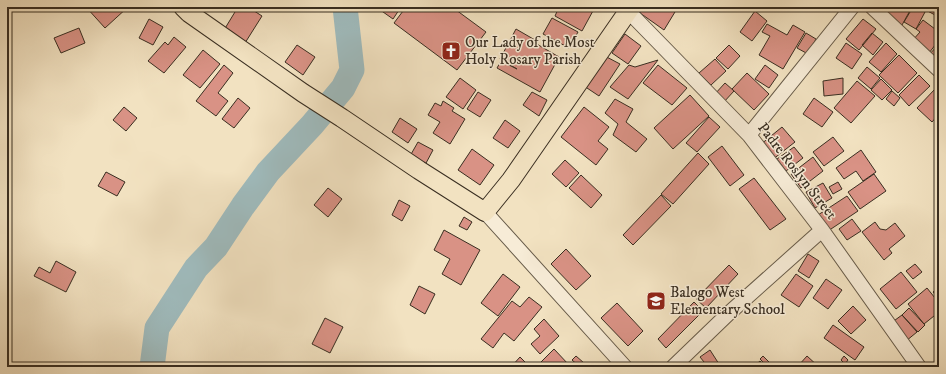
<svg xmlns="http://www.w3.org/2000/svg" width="946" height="374" font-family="'IM FELL DW Pica',serif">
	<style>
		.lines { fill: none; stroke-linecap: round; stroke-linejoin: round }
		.river { stroke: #9fbbbd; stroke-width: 25 }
		.building { fill: #d99285; stroke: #392e21 }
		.minor-casing { stroke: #675b49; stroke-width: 16 }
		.major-casing { stroke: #392e21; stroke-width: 20 }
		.minor { stroke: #f7ecd7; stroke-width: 14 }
		.major { stroke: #f2e2c1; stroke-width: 18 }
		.labels { text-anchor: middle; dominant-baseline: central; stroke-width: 3; stroke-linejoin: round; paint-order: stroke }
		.poi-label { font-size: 15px; fill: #392e21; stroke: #f7ecd7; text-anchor: start }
		.street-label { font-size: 15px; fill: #392e21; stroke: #f7ecd7 }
	</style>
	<rect width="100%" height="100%" fill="#f2e2c1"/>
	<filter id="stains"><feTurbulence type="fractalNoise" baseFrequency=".005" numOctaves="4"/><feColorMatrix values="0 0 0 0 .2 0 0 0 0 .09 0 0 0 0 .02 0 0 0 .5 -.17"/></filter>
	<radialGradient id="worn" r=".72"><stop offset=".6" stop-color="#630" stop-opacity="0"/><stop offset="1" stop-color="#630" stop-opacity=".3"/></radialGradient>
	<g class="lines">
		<path class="river" d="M152 367 157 328 196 268 216 247 243 206 268 172 312 125 343 88 352 70 345 7"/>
	</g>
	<path class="building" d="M86 7H128L105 28Z
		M238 7H248L262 16 245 43 224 30Z
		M376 7H401L393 19Z
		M406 7H452L486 32 457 70 394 23Z
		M559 7H590L594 9 582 31 555 16Z
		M643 7H678L664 30 640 13Z
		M883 7H912L902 25 880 13Z
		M913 7 925 12 916 29 904 22Z
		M922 7H939L935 15 922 8Z
		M755 11 767 21 752 41 740 32Z
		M552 18 578 32 569 48 543 34Z
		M149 19 163 27 153 45 139 38Z
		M863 19 876 29 859 50 846 39Z
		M923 20 939 32V40L929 53 912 41 920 32 916 29Z
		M767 24 787 35 793 25 805 32 783 69 759 55 770 36 762 32Z
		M79 28 85 43 61 53 54 38Z
		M516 29 535 40V43L559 57 540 92 497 68 501 61 517 69 500 59Z
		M806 33 816 39 808 54 797 48Z
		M872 33 883 42 873 55 862 45Z
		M625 34 641 46 628 64 612 53Z
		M174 37 186 47 164 73 148 61 165 42 168 45Z
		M846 43 862 54 852 69 836 58Z
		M886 43 897 54 881 72 869 62Z
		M939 44V66L927 57Z
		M297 45 315 57 303 75 285 62Z
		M729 45 740 56 728 69 716 58Z
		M203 50 220 64 200 88 183 75Z
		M601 54 620 64 599 96 581 84Z
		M899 55 917 73 898 93 879 75Z
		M715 59 726 71 711 85 699 73Z
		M658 60 628 99 610 87 629 65 635 67Z
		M224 65 233 73 218 93 228 101 216 116 196 101Z
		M658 65 687 88 672 105 643 83Z
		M765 65 778 75 769 88 755 79Z
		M867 67 880 78 871 89 858 78Z
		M747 73 769 94 754 110 732 89Z
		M919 75 930 86 909 106 899 95Z
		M460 78 476 90 463 109 446 97Z
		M843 78V94L824 96 823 81Z
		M881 79 892 90 882 100 871 90Z
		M857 81 875 96 851 123 834 108Z
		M725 83 734 91 723 103 714 95Z
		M935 89 939 93V114L932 122 917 108Z
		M892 91 900 98 894 106 886 99Z
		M478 92 491 100 480 117 467 109Z
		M532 92 547 100 539 116 523 105Z
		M690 95 709 116 673 149 654 128Z
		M238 98 250 108 234 128 222 119Z
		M814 98 833 112 822 127 803 114Z
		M615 99 633 109 626 122 647 139 636 152 613 135 618 124 605 113Z
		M443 101 454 108 452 111 465 119 450 144 433 133 440 122 428 115 435 103 441 106Z
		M124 107 137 118 126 131 113 120Z
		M584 107 609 127 598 141 608 149 596 165 561 137Z
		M709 117 720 127 697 152 686 143Z
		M400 118 417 129 408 143 392 132Z
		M505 120 520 131 508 148 493 138Z
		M782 127 795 142 772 160 760 145Z
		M833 137 844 151 824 166 813 152Z
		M418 142 433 150 425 165 410 156Z
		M722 146 744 175 730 186 708 157Z
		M794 147 803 158 786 171 777 159Z
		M472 149 494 165 480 185 458 170Z
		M861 150 876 172 863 181 856 171 844 179 836 168Z
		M698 153 709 164 673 204 661 194Z
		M813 157 823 171 801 188 791 174Z
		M565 160 579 173 566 187 552 174Z
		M106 172 125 182 117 196 98 186Z
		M874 174 886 191 860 209 848 192Z
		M581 175 602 195 591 208 569 188Z
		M754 178 786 219 770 230 739 189Z
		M838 182 842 189 833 194 829 187Z
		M823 183 832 198 815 208 806 192Z
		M328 188 342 199 328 217 314 205Z
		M661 195 671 206 633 245 623 235Z
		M847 196 858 211 828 231 818 215Z
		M399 200 410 206 402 221 392 215Z
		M464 217 472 222 467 230 459 226Z
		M852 219 861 231 847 240 839 229Z
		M875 222 880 229 886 230 895 223 905 236 889 249 892 253 884 260 862 232Z
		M444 230 480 250 461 285 442 274 450 259 434 250Z
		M566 249 591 276 576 290 551 264Z
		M808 254 819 261 809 278 798 271Z
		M56 261 76 272 66 292 34 276 39 267 50 273Z
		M915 264 922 272 913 279 906 271Z
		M729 265 738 274 706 308 696 299Z
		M901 272 917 292 896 309 880 289Z
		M503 274 520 287 498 316 481 303Z
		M796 274 813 286 799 307 781 295Z
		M826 279 842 290 828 309 813 298Z
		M419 286 435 294 425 314 410 305Z
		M939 287V299L933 292Z
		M927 288 939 303V312L924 324 908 304Z
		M529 297 542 307 514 341 504 333 493 348 481 339 512 301 520 307Z
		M694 302 703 311 666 348 658 339Z
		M617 303 643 331 628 346 601 318Z
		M853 306 866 320 851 334 838 321Z
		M909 308 925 325 918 332 902 315Z
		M902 315 917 332 906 341 891 323Z
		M325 318 343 327 330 353 312 344Z
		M544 319 559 336 540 354 531 344 540 336 534 329Z
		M833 325 864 347 855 360 824 338Z
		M554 349 569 365 566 367H543L540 363Z
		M710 350 719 364 714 367H708L700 357Z
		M576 356 584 363 580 367 572 360Z
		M763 356 771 364 768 367 760 359Z
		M807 356 819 367H800L798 366Z
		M844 356 848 360 845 364 841 360Z
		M520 357 529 366 528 367H511Z
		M760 361 766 367H753Z"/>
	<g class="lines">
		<defs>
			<path id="minor" d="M872 7 939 70
				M628 11 749 135 822 230 919 367
				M749 135 852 7
				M485 212 625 367
				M673 367 728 314 822 230"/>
			<path id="major" d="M183 7 189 13 303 93 342 118 419 170 485 212 511 180 631 7"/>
		</defs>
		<use href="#minor" class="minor-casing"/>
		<use href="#major" class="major-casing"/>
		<use href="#minor" class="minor"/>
		<use href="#major" class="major"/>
	</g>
	<defs>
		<symbol id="church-square" viewBox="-11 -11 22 22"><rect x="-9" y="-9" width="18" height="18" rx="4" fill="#8f2418" stroke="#f7ecd7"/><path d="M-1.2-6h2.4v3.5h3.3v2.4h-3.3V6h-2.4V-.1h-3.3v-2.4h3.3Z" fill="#fff"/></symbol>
		<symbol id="school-square" viewBox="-11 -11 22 22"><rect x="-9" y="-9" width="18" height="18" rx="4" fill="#8f2418" stroke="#f7ecd7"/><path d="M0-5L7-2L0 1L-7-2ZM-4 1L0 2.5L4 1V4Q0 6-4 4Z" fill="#fff"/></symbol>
	</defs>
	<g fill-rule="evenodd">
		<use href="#church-square" x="440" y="40" width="22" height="22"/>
		<use href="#school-square" x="645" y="290" width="22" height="22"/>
	</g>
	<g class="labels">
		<g class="poi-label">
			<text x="465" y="42">Our Lady of the Most<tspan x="465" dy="17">Holy Rosary Parish</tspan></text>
			<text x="670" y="292">Balogo West<tspan x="670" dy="17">Elementary School</tspan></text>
		</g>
		<g class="street-label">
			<text transform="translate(797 171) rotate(52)">Padre Roslyn Street</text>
		</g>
	</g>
	<rect width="946" height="374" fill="none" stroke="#f2e2c1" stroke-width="24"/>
	<rect x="8" y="8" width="930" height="358" fill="none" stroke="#392e21" stroke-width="2"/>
	<rect x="12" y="12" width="922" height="350" fill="none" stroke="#392e21"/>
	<rect width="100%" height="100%" filter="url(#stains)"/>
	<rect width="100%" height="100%" fill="url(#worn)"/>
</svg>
